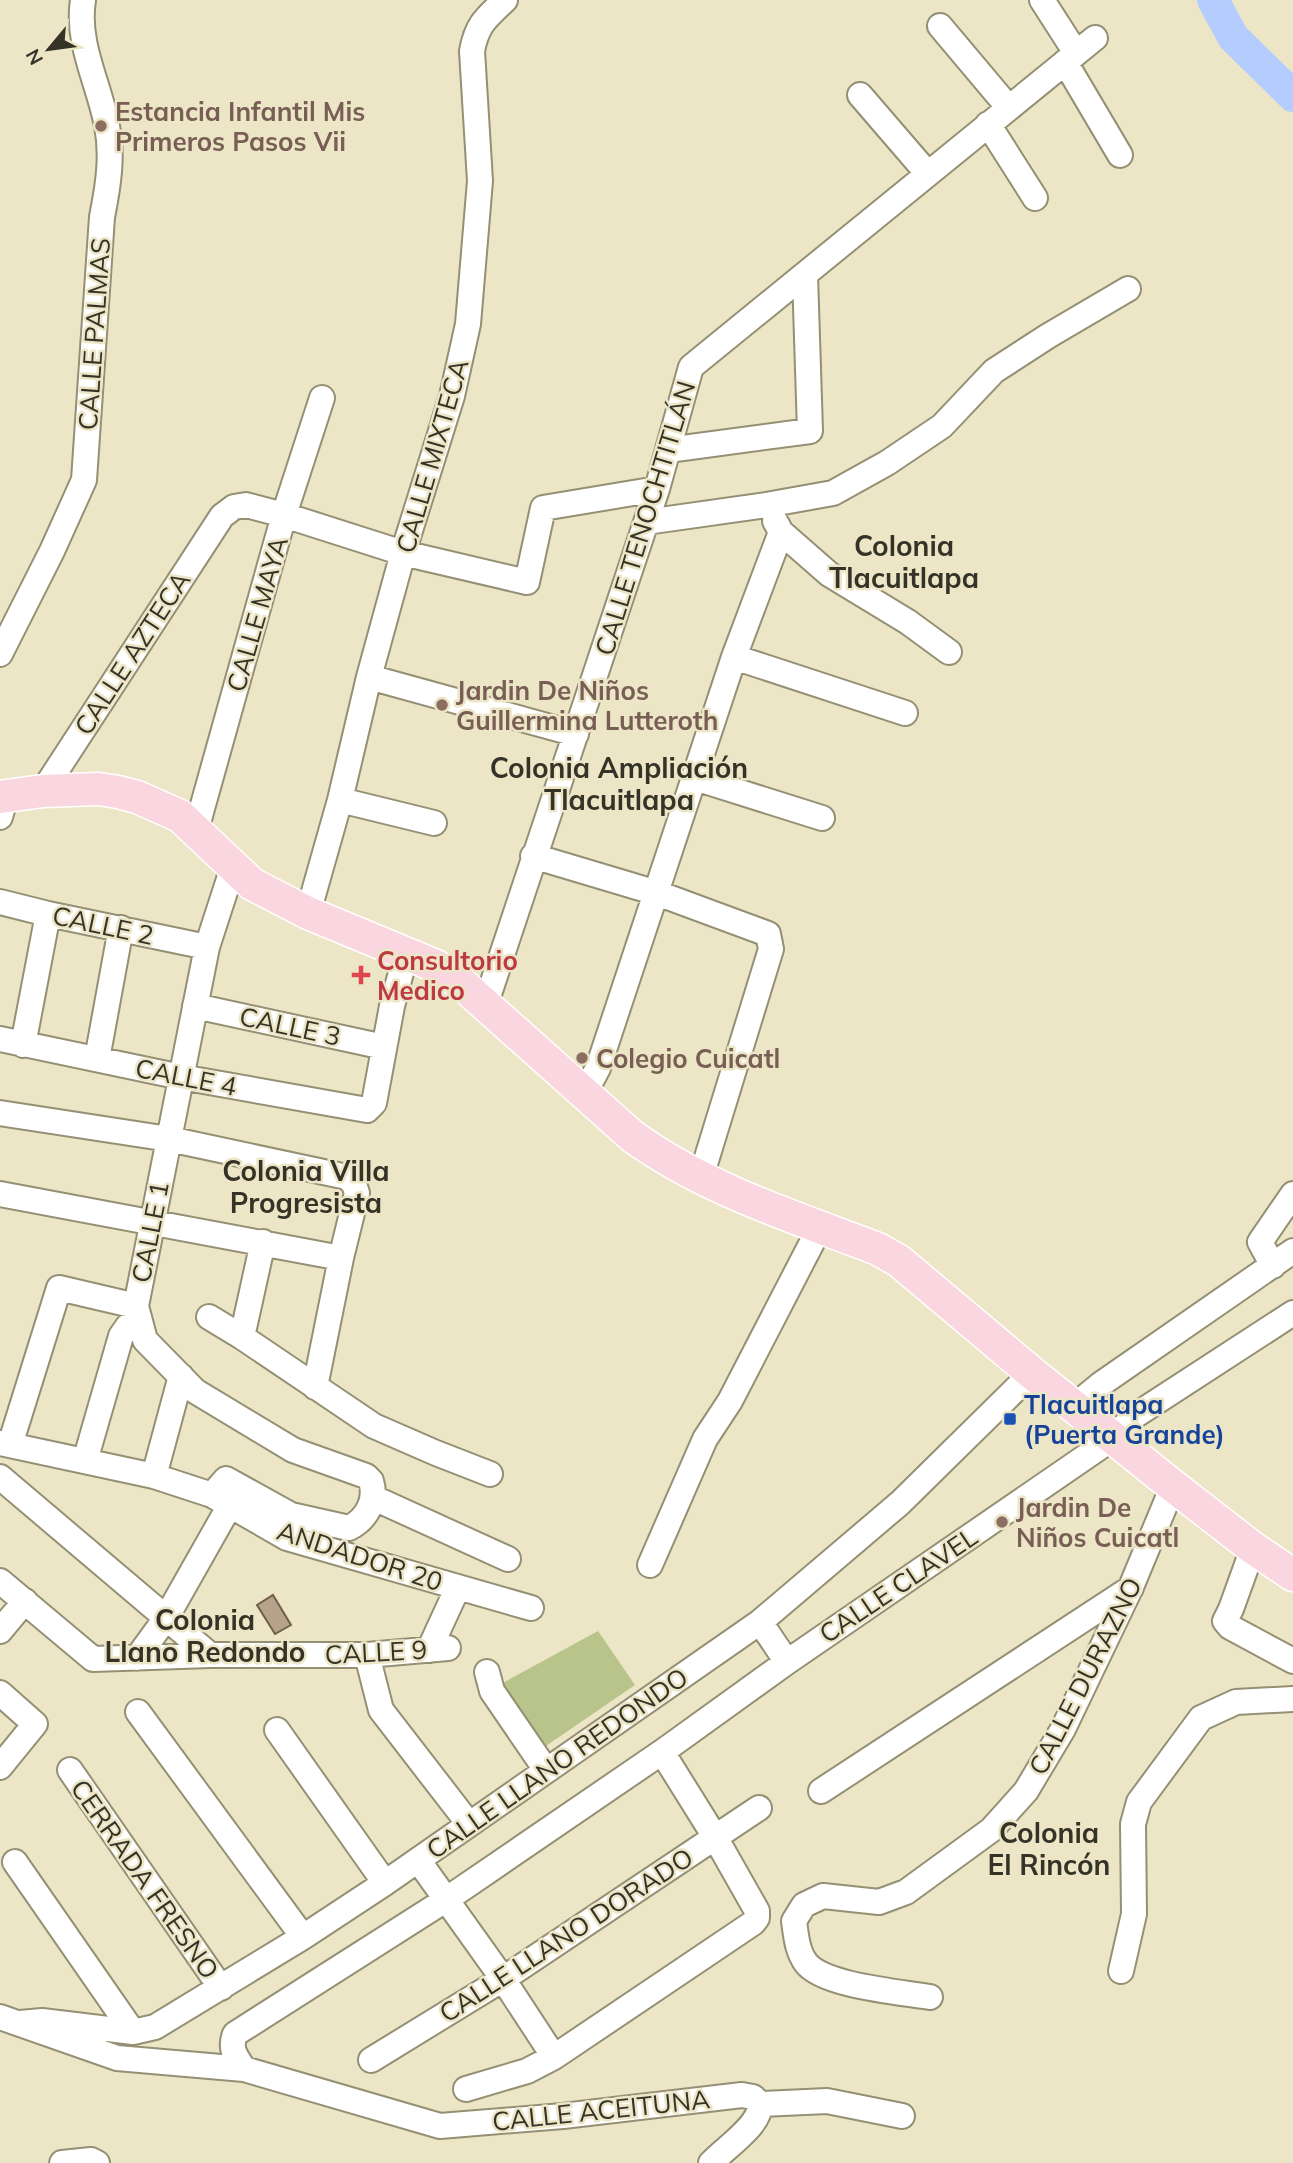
<svg xmlns="http://www.w3.org/2000/svg" width="1293" height="2163" font-family="Mulish,sans-serif">
	<style>
		.green { fill: #b9c48b }
		.lines { fill: none; stroke-linecap: round; stroke-linejoin: round }
		.river { stroke: #b4cdfe; stroke-width: 32 }
		.building { fill: #b7a38b; stroke: #705e47; stroke-width: 2 }
		.minor-casing { stroke: #958f73; stroke-width: 28 }
		.major-casing { stroke: #fff; stroke-width: 35 }
		.minor { stroke: #fff; stroke-width: 24 }
		.major { stroke: #fad6e0; stroke-width: 32 }
		.education-dot { fill: #8d6e63; stroke: #ece6c7; stroke-width: 2.5 }
		.health-dot { fill: #e0444e; stroke: #ece6c7; stroke-width: 2.5 }
		.transit-dot { fill: #1a4fb4; stroke: #ece6c7; stroke-width: 2.5 }
		.labels { text-anchor: middle; dominant-baseline: central; stroke-width: 5; stroke-linejoin: round; paint-order: stroke }
		.education-label { font-size: 26px; font-weight: bold; fill: #785e54; stroke: #ece6c7; text-anchor: start }
		.street-label { font-size: 26px; fill: #353327; stroke: #ece6c7 }
		.health-label { font-size: 26px; font-weight: bold; fill: #be3a42; stroke: #ece6c7; text-anchor: start }
		.transit-label { font-size: 26px; font-weight: bold; fill: #164399; stroke: #ece6c7; text-anchor: start }
		.neighbourhood-label { font-size: 28px; font-weight: bold; fill: #353327; stroke: #ece6c7 }
	</style>
	<rect width="100%" height="100%" fill="#ece6c7"/>
	<path class="green" d="M598 1631 635 1685 543 1748 499 1685Z"/>
	<g class="lines">
		<path class="river" d="M1213 0 1233 37 1293 96"/>
	</g>
	<path class="building" d="M273 1595 291 1625 275 1634 257 1605Z"/>
	<g class="lines">
		<defs>
			<path id="minor" d="M1042 0 1076 53
				M940 26 1009 108
				M1065 62 1120 155
				M860 95 928 174
				M988 124 1035 198
				M668 450 810 431 805 275
				M775 521 781 532 829 574 908 622 949 652
				M646 522 766 505 833 493 887 463 942 426 994 371 1048 336 1128 289
				M0 654 52 551 84 480 102 217C108 187 113 156 107 126 99 83 76 44 83 0
				M734 657 905 713
				M369 677 576 734
				M695 778 822 818
				M43 791 222 516 234 507 246 505 284 515 403 553 527 582 543 508 657 489
				M340 800 434 823
				M0 817 6 796
				M196 830 284 515 322 398
				M533 856 657 893 768 934 771 949 701 1177
				M0 902 48 914 207 947
				M308 913 340 800 369 677 403 553 452 396 468 324 480 181 472 51C477 24 486 18 505 0
				M486 1003 657 489 691 367 1095 38
				M195 1006 384 1047
				M0 1039 181 1077 367 1110 374 1103 392 1006 406 954
				M23 1045 48 914
				M97 1059 121 928
				M584 1094 598 1068 734 657 781 532
				M0 1113 169 1139 347 1177 354 1184 357 1193 341 1258 315 1387
				M0 1194 341 1258
				M1273 1266 1260 1242 1293 1194
				M209 1317 242 1337 374 1426 436 1453 490 1474
				M242 1337 263 1242
				M1073 1407 1101 1384 1293 1251
				M0 1443 154 1476 212 1495 287 1538 531 1608
				M10 1445 59 1288 136 1306
				M85 1461 121 1336 128 1326 139 1318
				M154 1476 181 1376
				M0 1477 210 1655
				M212 1495 226 1479 291 1515 349 1528C367 1519 377 1500 371 1481L366 1476 293 1450 195 1391 145 1340 136 1306 207 947 233 867
				M374 1498 508 1559
				M1253 1548 1231 1609 1225 1621 1230 1627 1293 1661
				M650 1565 705 1439 730 1401 820 1227
				M0 1581 93 1659 210 1655H367L448 1648
				M760 1622 787 1662
				M0 1631 25 1601
				M429 1650 458 1587
				M367 1655 381 1710 469 1824
				M137 1658 166 1618 230 1505
				M487 1672 492 1691 546 1770
				M0 1693 35 1724 0 1767
				M138 1712 303 1937
				M277 1730 385 1883
				M70 1770 221 1988
				M821 1791 1131 1588
				M418 1860 503 1979 554 2057
				M15 1862 133 2032
				M1121 1971 1134 1914 1133 1824 1139 1802 1201 1718 1236 1702 1293 1699
				M930 1997C901 1992 824 1986 806 1963 797 1951 796 1935 794 1921L804 1905 823 1896 879 1902 906 1892 991 1830 1026 1791 1063 1729 1131 1587 1173 1486
				M0 2017 117 2058 244 2069 440 2126 563 2116 742 2095 753 2097 760 2104
				M20 2023 42 2021 133 2032 155 2027 303 1937 385 1883 760 1622 900 1503 1032 1373
				M371 2060 503 1979 759 1808
				M244 2069C236 2057 229 2049 235 2034L447 1899 662 1752 787 1662 1113 1438 1133 1417 1293 1313
				M466 2089 527 2071 554 2057 753 1923 757 1918V1911L715 1837 662 1752
				M760 2104 827 2101 902 2116
				M62 2163 91 2160 97 2163
				M711 2163C726 2147 761 2125 760 2104"/>
			<path id="major" d="M0 797 43 791 99 789 118 792 137 797 180 816 252 884 308 913 436 966 462 984 632 1136C705 1189 794 1217 878 1249L899 1261 1032 1373 1173 1486 1253 1548 1293 1575"/>
		</defs>
		<use href="#minor" class="minor-casing"/>
		<use href="#major" class="major-casing"/>
		<use href="#minor" class="minor"/>
		<use href="#major" class="major"/>
	</g>
	<g class="education-dot">
		<circle cx="101" cy="126" r="7"/>
		<circle cx="442" cy="705" r="7"/>
		<circle cx="582" cy="1058" r="7"/>
		<circle cx="1002" cy="1522" r="7"/>
	</g>
	<path class="health-dot" d="M357.5 964.5h7v7h7v7h-7v7h-7v-7h-7v-7h7z"/>
	<rect class="transit-dot" x="1003" y="1412" width="14" height="14" rx="3.5"/>
	<g class="labels">
		<g class="education-label">
			<text x="115" y="111">Estancia Infantil Mis<tspan x="115" dy="30">Primeros Pasos Vii</tspan></text>
			<text x="456" y="690">Jardin De Niños<tspan x="456" dy="30">Guillermina Lutteroth</tspan></text>
			<text x="596" y="1058">Colegio Cuicatl</text>
			<text x="1016" y="1507">Jardin De<tspan x="1016" dy="30">Niños Cuicatl</tspan></text>
		</g>
		<g class="street-label">
			<text transform="translate(94 334) rotate(-86)">CALLE PALMAS</text>
			<text transform="translate(432 456) rotate(-74)">CALLE MIXTECA</text>
			<text transform="translate(645 518) rotate(-73)">CALLE TENOCHTITLÁN</text>
			<text transform="translate(257 614) rotate(-74)">CALLE MAYA</text>
			<text transform="translate(132 653) rotate(-57)">CALLE AZTECA</text>
			<text transform="translate(103 925) rotate(12)">CALLE 2</text>
			<text transform="translate(290 1026) rotate(12)">CALLE 3</text>
			<text transform="translate(186 1077) rotate(11)">CALLE 4</text>
			<text transform="translate(150 1232) rotate(-79)">CALLE 1</text>
			<text transform="translate(360 1556) rotate(18)">ANDADOR 20</text>
			<text transform="translate(898 1585) rotate(-34)">CALLE CLAVEL</text>
			<text transform="translate(376 1652) rotate(-3)">CALLE 9</text>
			<text transform="translate(1085 1676) rotate(-63)">CALLE DURAZNO</text>
			<text transform="translate(557 1763) rotate(-35)">CALLE LLANO REDONDO</text>
			<text transform="translate(145 1879) rotate(55)">CERRADA FRESNO</text>
			<text transform="translate(566 1935) rotate(-33)">CALLE LLANO DORADO</text>
			<text transform="translate(601 2110) rotate(-6)">CALLE ACEITUNA</text>
		</g>
		<g class="health-label">
			<text x="377" y="960">Consultorio<tspan x="377" dy="30">Medico</tspan></text>
		</g>
		<g class="transit-label">
			<text x="1024" y="1404">Tlacuitlapa<tspan x="1024" dy="30">(Puerta Grande)</tspan></text>
		</g>
		<g class="neighbourhood-label">
			<text x="904" y="545">Colonia<tspan x="904" dy="32">Tlacuitlapa</tspan></text>
			<text x="619" y="767">Colonia Ampliación<tspan x="619" dy="32">Tlacuitlapa</tspan></text>
			<text x="306" y="1170">Colonia Villa<tspan x="306" dy="32">Progresista</tspan></text>
			<text x="205" y="1619">Colonia<tspan x="205" dy="32">Llano Redondo</tspan></text>
			<text x="1049" y="1832">Colonia<tspan x="1049" dy="32">El Rincón</tspan></text>
		</g>
	</g>
	<g transform="translate(49 49) rotate(241)" stroke="#ece6c7" stroke-width="5" paint-order="stroke">
	<path d="M0-5L12 26L0 18L-12 26Z" fill="#353327"/>
	<text y="-10" font-size="19" font-weight="bold" text-anchor="middle" fill="#353327">N</text>
	</g>
</svg>
